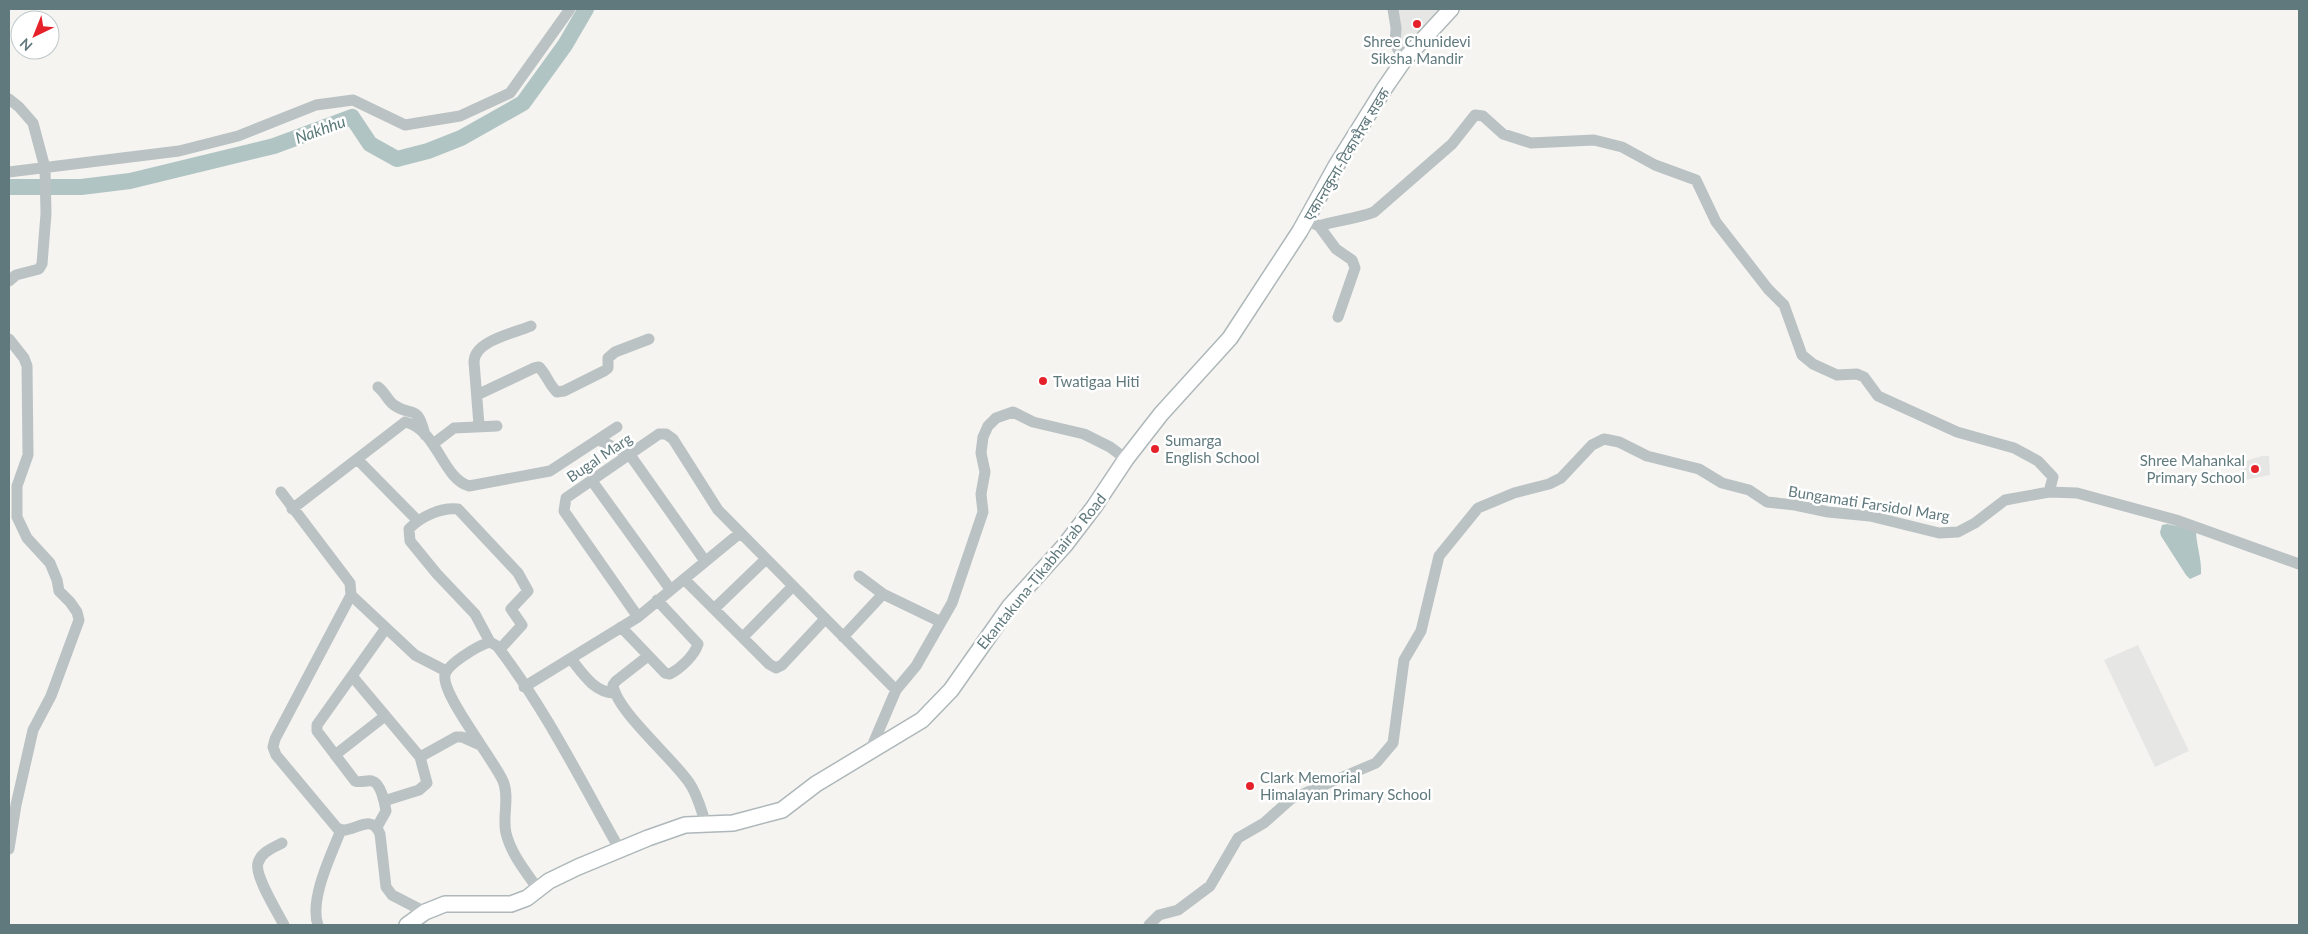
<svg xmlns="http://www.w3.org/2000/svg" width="2308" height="934" font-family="Lato,'Noto Sans Devanagari',sans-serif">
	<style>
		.built { fill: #e6e6e5 }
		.water { fill: #b1c4c4 }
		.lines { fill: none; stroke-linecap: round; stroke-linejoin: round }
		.river { stroke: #b1c4c4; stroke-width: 16 }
		.secondary-casing { stroke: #aeb7b9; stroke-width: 18 }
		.minor { stroke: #bbc2c4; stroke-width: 11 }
		.secondary { stroke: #fff; stroke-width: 15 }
		.poi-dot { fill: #e52229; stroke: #fff; stroke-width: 2 }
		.labels { text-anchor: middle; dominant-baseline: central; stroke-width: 5; stroke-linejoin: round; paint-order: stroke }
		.poi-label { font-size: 15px; fill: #60797d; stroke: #fff; text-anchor: start }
		.street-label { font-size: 15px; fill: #60797d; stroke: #fff }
		.water-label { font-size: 16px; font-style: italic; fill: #5a7979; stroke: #fff }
	</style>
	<rect width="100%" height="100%" fill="#f5f4f1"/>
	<path class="built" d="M1399 9H1446L1402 52 1399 39Z
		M2262 456H2269L2270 475 2245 480 2239 463Z
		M2138 645 2189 751 2155 767 2104 660Z"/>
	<path class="water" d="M2167 524 2196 530C2196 545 2202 559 2201 574L2190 579 2186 575 2161 536 2160 532 2162 525Z"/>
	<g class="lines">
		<path class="river" d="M9 187H81L130 181 274 146 352 117 370 144 397 159 428 151 461 138 523 103 565 45 586 9"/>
		<defs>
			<path id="secondary" d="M407 925 425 912 445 904H511L527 898 549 881 578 867 648 838 685 825 733 823 782 810 816 784 922 720 951 690 1010 606 1065 545 1094 507 1126 459 1161 414 1230 338 1300 231 1336 166 1384 89 1404 60 1451 9"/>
		</defs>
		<use href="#secondary" class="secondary-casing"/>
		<path class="minor" d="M1393 9 1396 28 1395 44 1404 60
			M9 99 19 107 33 123 45 168 46 214 42 264 39 269 16 275 9 281
			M9 172 179 151 238 136 316 105 353 100 405 125 460 116 510 93 570 9
			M1315 224 1319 226 1336 249 1352 260 1355 268 1338 317
			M1319 226C1338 220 1356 219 1374 212L1452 144 1475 115 1483 116 1503 134 1531 143 1594 140 1622 147 1655 165 1696 180 1716 222 1768 289 1784 305 1802 355 1813 364 1837 375 1857 374 1864 377 1878 396 1957 432 2014 448 2038 461 2053 477 2049 492
			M9 339 24 358 27 366 28 455 17 486V517L27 538 50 563 57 580 59 591 70 602 77 612 79 620 51 696 33 730 16 805 9 849
			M378 387C385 392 387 400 394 405 412 418 417 402 425 435
			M477 395 534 368 539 367C547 375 549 385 557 392L564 391 604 371 608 368V358L615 352 649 339
			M479 425 474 362C474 341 514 333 531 326
			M599 440 630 455 705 561
			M433 444 454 428 497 426
			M357 459 417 520
			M592 481 670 589
			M281 492 350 583 351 595 275 739 273 747 276 755 337 828C352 837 370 810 380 834L386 887 392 895 425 912
			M292 509 405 422C437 429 442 478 469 486L550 471 617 427
			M859 576 883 594 941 622
			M684 579 769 664 776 668 782 665 825 619
			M351 595 415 655 446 671
			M714 609 766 559
			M638 617 564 511 566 498 659 434H666L673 439 718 510 896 690
			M621 627 665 673 670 674C681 668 694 656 698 644L657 600
			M743 637 793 586
			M843 637 883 594
			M490 642 475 614 437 574 410 541 409 529C420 517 441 507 458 509L518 573 528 591 511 609 522 625 500 649
			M648 656 616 681 613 685C616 711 675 760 690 784 698 796 701 810 706 824
			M571 659C583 674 594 692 614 693
			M352 676 420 757 427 783 419 790 384 801
			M524 687 638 617 740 533
			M870 751 896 690 916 666 952 603 983 512 981 494 985 472 981 453 983 437 988 426 996 418 1013 412 1033 422 1084 434 1110 447 1126 459
			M335 755 385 716
			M420 757 456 737H462L480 745
			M377 827 386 811C385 804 381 783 372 781 366 780 361 783 355 781L317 731V725L386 628
			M282 843C273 848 261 852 258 863 254 875 278 913 284 925
			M538 889C526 872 511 854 506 833 502 817 510 797 503 781 494 760 441 694 445 675 447 664 479 645 490 642L497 646C545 708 581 781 620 850
			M318 925C309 900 331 855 341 830
			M1149 925 1159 915 1178 910 1210 886 1238 838 1264 823 1291 799 1376 763 1393 743 1404 660 1421 631 1439 556 1478 508 1514 493 1549 484 1561 478 1592 445 1604 439 1619 442 1647 456 1699 469 1722 483 1749 490 1767 502 1795 505 1828 512 1870 516 1939 533 1958 532 1975 523 2005 500 2049 492 2077 493 2176 520 2299 564"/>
		<use href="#secondary" class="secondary"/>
	</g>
	<g class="poi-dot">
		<circle cx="1417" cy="24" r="5"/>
		<circle cx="1043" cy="381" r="5"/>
		<circle cx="1155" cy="449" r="5"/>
		<circle cx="2255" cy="469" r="5"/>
		<circle cx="1250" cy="786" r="5"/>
	</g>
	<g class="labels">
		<g class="poi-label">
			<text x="1417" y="41" text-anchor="middle">Shree Chunidevi<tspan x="1417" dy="17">Siksha Mandir</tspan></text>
			<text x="1053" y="381">Twatigaa Hiti</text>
			<text x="1165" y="440">Sumarga<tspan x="1165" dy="17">English School</tspan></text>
			<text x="2245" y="460" text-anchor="end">Shree Mahankal<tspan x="2245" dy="17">Primary School</tspan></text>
			<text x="1260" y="777">Clark Memorial<tspan x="1260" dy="17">Himalayan Primary School</tspan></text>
		</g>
		<g class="street-label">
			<text transform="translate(1346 154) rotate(-59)">एकान्तकुना-टिकाभैरब सडक</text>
			<text transform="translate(599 457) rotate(-34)">Bugal Marg</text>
			<text transform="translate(1869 503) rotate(9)">Bungamati Farsidol Marg</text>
			<text transform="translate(1041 571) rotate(-51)">Ekantakuna-Tikabhairab Road</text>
		</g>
		<g class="water-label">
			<text transform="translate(320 129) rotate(-20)">Nakhhu</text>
		</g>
	</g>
	<rect width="2308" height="934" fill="none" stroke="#60797d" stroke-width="20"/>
	<g transform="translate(35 35) rotate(223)"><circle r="24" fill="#ffffff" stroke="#bfc9cb"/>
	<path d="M0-4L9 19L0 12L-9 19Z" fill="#e52229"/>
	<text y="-8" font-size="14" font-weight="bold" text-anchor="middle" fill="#60797d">N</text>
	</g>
</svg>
